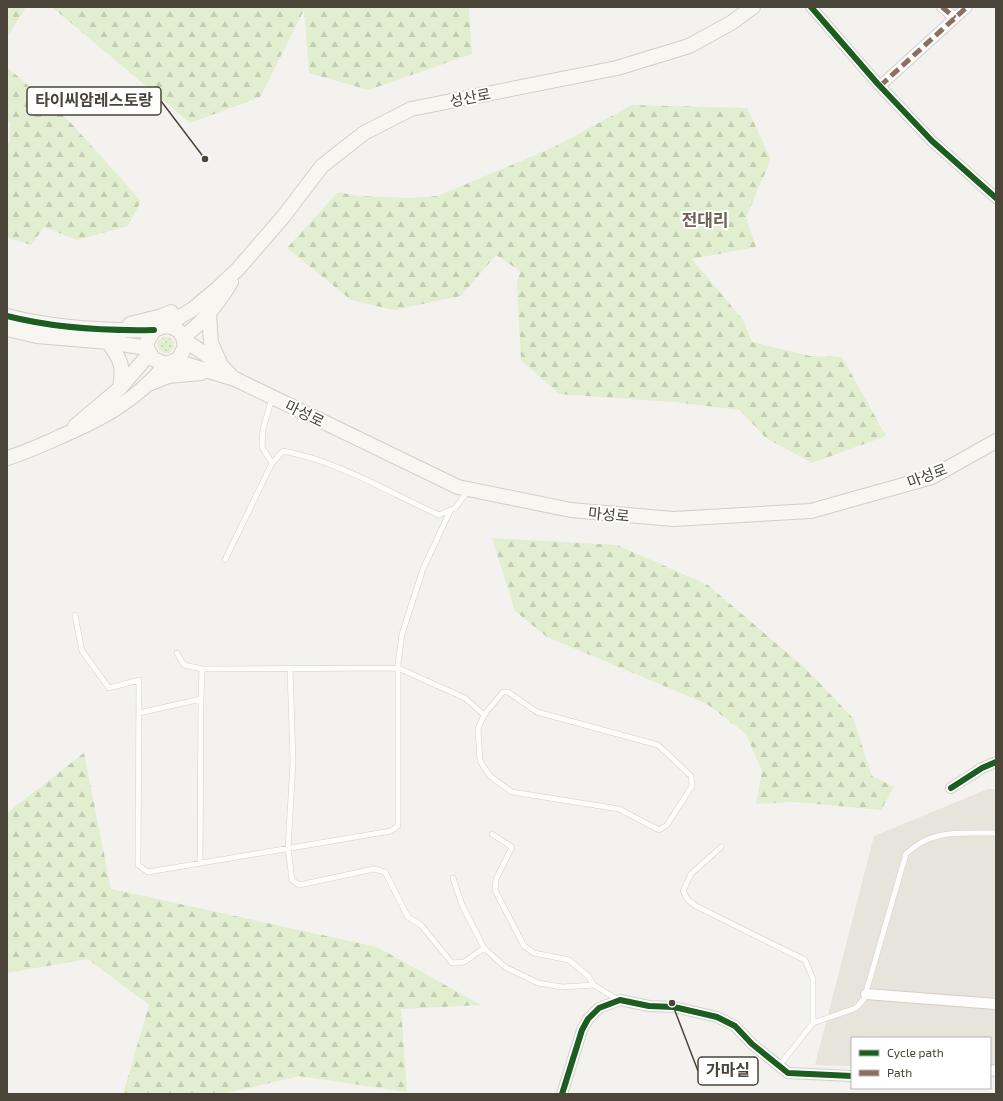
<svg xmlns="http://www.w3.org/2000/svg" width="1003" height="1101" font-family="'Exo 2','Noto Sans KR',sans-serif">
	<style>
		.residential { fill: #e7e4dc }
		.grass { fill: url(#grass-dots) }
		.forest { fill: url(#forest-firs) }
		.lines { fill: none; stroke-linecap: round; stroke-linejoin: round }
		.lane-casing { stroke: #d2d0cb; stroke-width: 6 }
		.street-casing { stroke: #d2d0cb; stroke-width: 12 }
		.secondary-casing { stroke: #d3cfc5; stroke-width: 16 }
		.lane { stroke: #fdfdfc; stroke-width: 5 }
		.street { stroke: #fdfdfc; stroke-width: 10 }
		.secondary { stroke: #f7f6f1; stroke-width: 14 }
		.quiet { stroke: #8d6e63; stroke-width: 5; stroke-dasharray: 10 5; stroke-linecap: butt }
		.cycleway-casing { stroke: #fff; stroke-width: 8 }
		.cycleway { stroke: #1b5e20; stroke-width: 6 }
		.labels { text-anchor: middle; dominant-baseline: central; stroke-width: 4; stroke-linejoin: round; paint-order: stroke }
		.street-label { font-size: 15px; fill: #4b4439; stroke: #fff }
		.quarter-label { font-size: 17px; font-weight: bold; fill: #6e6250; stroke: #fff }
		.leader { fill: none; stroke: #4b4439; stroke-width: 1.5 }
		.callout-dot { fill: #4b4439; stroke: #fff; stroke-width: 1.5 }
		.callout { fill: #fff; stroke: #4b4439; stroke-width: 1.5 }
		.callout-label { font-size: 16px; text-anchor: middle; font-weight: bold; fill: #4b4439 }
	</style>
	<defs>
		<pattern id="grass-dots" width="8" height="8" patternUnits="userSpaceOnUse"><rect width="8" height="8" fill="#e1eecf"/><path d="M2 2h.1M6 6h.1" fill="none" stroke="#c3cdb2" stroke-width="1.8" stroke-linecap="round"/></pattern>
		<pattern id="forest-firs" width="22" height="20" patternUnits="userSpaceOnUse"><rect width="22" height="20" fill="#e1eecf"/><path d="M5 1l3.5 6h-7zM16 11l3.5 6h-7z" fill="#c3cdb2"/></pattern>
	</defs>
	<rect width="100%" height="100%" fill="#f4f2ee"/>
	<path class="residential" d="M988 789H996V1065L990 1066V1038H852V1066L815 1065 874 836Z"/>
	<path class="grass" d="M158 345a8 8 0 1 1 16 0a8 8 0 1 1-16 0Z"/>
	<path class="forest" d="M7 7H26L7 37Z
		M52 7H469L472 54 368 90 309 73 304 10 260 97 190 123Z
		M7 67 71 123 141 201 128 226 77 240 44 227 31 245 9 238 7 234V145L10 141V121H7Z
		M632 105 747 108 771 159 746 217 756 247 692 259 743 320 752 342 810 356 842 357 886 436 812 463 766 438 740 410 674 402 559 394 521 360 517 284 520 271 496 255 461 296 394 310 351 300 287 248 338 192 357 196 409 198 438 196 554 147Z
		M492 538 617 545 708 585 805 668 853 718 872 776 894 787 881 810 796 802 756 804 762 771 746 734 707 704 547 637 515 611Z
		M84 753 111 889 377 947 481 1005 401 1009 407 1092 299 1076 223 1094H123L149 1005 88 959 7 973V813Z"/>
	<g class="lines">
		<defs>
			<path id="lane" d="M272 463 283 451C338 461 388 492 439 515L455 508 468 491
				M225 560 272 463 262 447 263 429 272 398
				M75 615 82 651 109 688 139 680 138 865 148 872 391 831 398 826V664L402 634 423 569 450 511
				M177 653 184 665 202 669
				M290 669 293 762 288 848 292 880 299 885 374 869 385 872 408 917 421 925 452 963 464 962 484 948 505 967 538 983 562 987 594 985 618 1000
				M139 713 201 699 202 669 398 668 465 698 484 715 478 729 480 761 490 776 512 792 619 809 659 830 667 825 692 786 691 776 658 745 537 712 508 692H503L484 715
				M492 834 512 847 496 879 495 890 524 946 534 953 569 960 588 976 594 985
				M721 847 691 874 683 891 688 900 696 906 805 960 813 979V1023
				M200 863 201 699
				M453 878 462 905 484 948
				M779 1066 813 1023 856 1008 864 999 906 854C933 828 961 834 996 833"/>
			<path id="street" d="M811 7 877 83 932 141 996 198
				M942 7 955 18
				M880 86 967 7
				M951 788 982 768 996 762
				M866 994 996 1004
				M990 1071 996 1070
				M562 1094 582 1030 588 1019 599 1008 620 1000 649 1006 674 1007 717 1017 735 1026 752 1044 788 1073 852 1076"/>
			<path id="secondary" d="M209 314 211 343 220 363
				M7 316C54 328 105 331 154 330
				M130 324 162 316 171 312
				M165 326 172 327 179 331 183 337 185 346 180 357 175 361 166 364 153 359 147 348V342L154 330 165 326 193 309 218 288 238 269 283 217 322 166 364 133 411 109 617 68 689 46 731 23 753 7
				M7 329 37 336 108 342 147 348
				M183 337C204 322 218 304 231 282
				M184 340 220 364 234 379
				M108 342C121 360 124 366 120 388
				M175 361 235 379 458 487 571 510 673 519 811 511 932 477 996 441
				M151 383 168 376 201 373
				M75 426 120 388 149 354
				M7 458C24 453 39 446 55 439 99 420 136 402 166 364"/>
		</defs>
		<use href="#lane" class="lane-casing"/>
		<use href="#street" class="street-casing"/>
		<use href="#secondary" class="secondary-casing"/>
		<use href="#lane" class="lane"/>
		<use href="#street" class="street"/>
		<use href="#secondary" class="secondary"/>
		<path class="quiet" d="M942 7 955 18
			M880 86 967 7"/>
		<defs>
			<path id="cycleway" d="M811 7 877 83 932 141 996 198
				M7 316C54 328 105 331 154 330
				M951 788 982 768 996 762
				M562 1094 582 1030 588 1019 599 1008 620 1000 649 1006 674 1007 717 1017 735 1026 752 1044 788 1073 852 1076"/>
		</defs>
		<use href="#cycleway" class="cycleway-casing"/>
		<use href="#cycleway" class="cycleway"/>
	</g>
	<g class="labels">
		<g class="street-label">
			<text transform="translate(470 97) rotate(-11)">성산로</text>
			<text transform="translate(305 413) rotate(26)">마성로</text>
			<text transform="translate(927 475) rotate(-21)">마성로</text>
			<text transform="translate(609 514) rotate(5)">마성로</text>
		</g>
		<g class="quarter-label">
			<text x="705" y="219">전대리</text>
		</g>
	</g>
	<path class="leader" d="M205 159L161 101M672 1003L698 1071"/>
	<g class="callout-dot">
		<circle cx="205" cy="159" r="4"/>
		<circle cx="672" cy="1003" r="4"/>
	</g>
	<g class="callout">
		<rect x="27" y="87" width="134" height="28" rx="4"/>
		<rect x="698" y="1057" width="60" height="28" rx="4"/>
	</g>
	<g class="callout-label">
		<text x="94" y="106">타이씨암레스토랑</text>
		<text x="728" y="1076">가마실</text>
	</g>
	<rect width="1003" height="1101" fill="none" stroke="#4b4439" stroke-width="16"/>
	<rect x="851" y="1037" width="140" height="52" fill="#ffffff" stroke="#b7b4b0"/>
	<rect x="859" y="1050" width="20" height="6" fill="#1b5e20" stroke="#b7b4b0"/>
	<text x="887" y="1057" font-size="12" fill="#4b4439">Cycle path</text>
	<rect x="859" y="1070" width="20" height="6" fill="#8d6e63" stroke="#b7b4b0"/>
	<text x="887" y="1077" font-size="12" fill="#4b4439">Path</text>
</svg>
